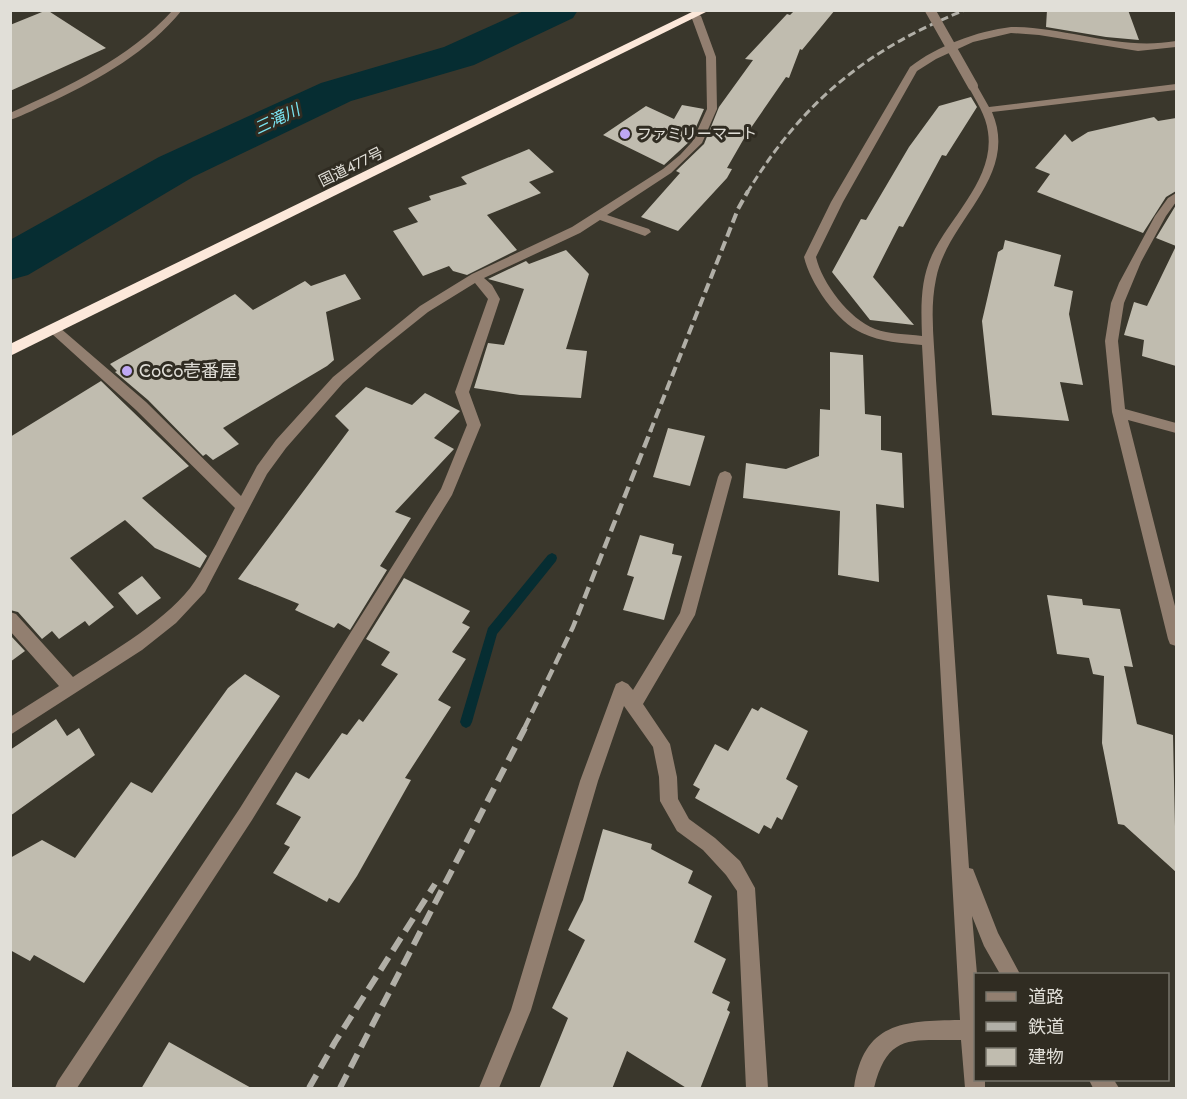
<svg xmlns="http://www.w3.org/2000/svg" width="1187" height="1099" font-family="Jost,'Noto Sans JP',sans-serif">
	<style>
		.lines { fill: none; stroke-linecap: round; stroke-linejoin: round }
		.stream { fill: #062d32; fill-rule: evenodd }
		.river { fill: #062d32; fill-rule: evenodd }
		.building { fill: #c0bcaf }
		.minor { fill: #927f70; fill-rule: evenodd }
		.highway { fill: #fce8da; fill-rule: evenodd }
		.rail-far3 { stroke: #b1afa7; stroke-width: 3; stroke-dasharray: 8 4; stroke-linecap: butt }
		.rail-far2 { stroke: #b1afa7; stroke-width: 4; stroke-dasharray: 10 5; stroke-linecap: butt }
		.rail-far1 { stroke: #b1afa7; stroke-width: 4.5; stroke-dasharray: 12 6; stroke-linecap: butt }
		.rail { stroke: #b1afa7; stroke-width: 6; stroke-dasharray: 15 8; stroke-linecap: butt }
		.minor-bridge { stroke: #927f70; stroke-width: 10 }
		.poi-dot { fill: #bfa8f4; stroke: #302c22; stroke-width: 2 }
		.labels { text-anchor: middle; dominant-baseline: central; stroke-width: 6; stroke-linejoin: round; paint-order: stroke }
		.far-poi-label { font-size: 15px; fill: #e1dfd8; stroke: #302c22; text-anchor: start }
		.far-street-label { font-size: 15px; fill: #e1dfd8; stroke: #302c22 }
		.far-water-label { font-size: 16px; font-style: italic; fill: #7be6f4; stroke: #302c22 }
		.poi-label { font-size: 18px; fill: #e1dfd8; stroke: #302c22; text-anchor: start }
	</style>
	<rect width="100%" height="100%" fill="#3a372c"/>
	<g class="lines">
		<path class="stream" d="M552 553 556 555 557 558 556 561 497 634 472 722 470 726 466 728 462 726 460 722 488 628 548 555Z"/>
		<path class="river" d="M526 10H578L573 18 474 65 351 101 193 177 28 275 10 280V240L159 157 321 83 444 47Z"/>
	</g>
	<path class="building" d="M47 10 106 48 10 91V25Z
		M795 10H835L802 50 800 49 789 78 786 77 746 135 727 168 732 169 727 178 678 231 641 217 680 173 676 171 704 144 719 107 753 60 745 59 787 14 790 15Z
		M1047 10H1128L1139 40 1106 37 1046 27Z
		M971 97 977 107 946 156 942 155 903 227 899 226 873 277 914 325 870 320 832 272 861 219 866 220 909 147 939 106Z
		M682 105 704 109 690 141 664 165 603 135 646 106 674 119Z
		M1154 117 1158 121 1176 118V191L1166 197 1143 233 1037 192 1050 174 1035 168 1065 134 1072 142 1088 132Z
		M529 149 554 172 529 182 541 193 487 215 517 250 467 275 453 271 449 266 423 276 393 231 418 222 408 208 431 200 429 196 467 184 461 177Z
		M1176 205V366L1142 356 1144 340 1124 335 1134 302 1147 306 1176 246 1156 238Z
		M1005 240 1061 255 1054 286 1073 291 1069 314 1083 385 1060 382 1069 421 992 415 982 321 998 252 1003 249Z
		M566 250 589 274 566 349 587 351 581 398 520 395 474 388 488 343 504 345 524 289 488 279 526 261 529 264Z
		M345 274 361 299 326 312 334 360 327 366 223 428 239 444 213 460 206 454 203 456 148 400 115 372 117 371 110 364 235 294 253 310 305 281 311 286Z
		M830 352 863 355 865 414 881 416V450L902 453 904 508 876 504 879 582 838 575 840 511 743 498 746 463 786 469 819 456 820 409 830 410Z
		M101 381 189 466 142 498 207 556 200 568 155 548 125 520 70 558 114 607 89 626 85 621 59 639 52 631 42 639 18 612 10 610V437Z
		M366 387 412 405 425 393 460 411 434 438 454 449 395 512 411 518 380 566 387 570 350 630 338 623 334 628 295 610 299 604 238 579 349 430 335 416Z
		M668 428 705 436 690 486 653 477Z
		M640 535 674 544 672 554 682 556 664 620 623 610 634 577 627 575Z
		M142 576 161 598 137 615 118 593Z
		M404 578 470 611 462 623 470 627 452 652 466 659 438 700 451 707 405 778 411 780 357 876 339 903 329 898 327 902 273 873 290 847 284 844 301 817 276 804 296 772 309 779 342 733 347 735 359 719 363 722 398 674 381 665 390 652 366 639Z
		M1047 595 1082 599 1083 605 1120 609 1133 667 1124 666 1137 724 1173 735 1176 872 1124 825 1118 824 1102 743 1104 676 1093 674 1089 658 1057 654Z
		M10 635 25 651 10 662Z
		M245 674 280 696 84 983 34 955 30 961 10 950V858L42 840 75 858 131 782 152 793 228 688Z
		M761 707 808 731 786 779 798 786 782 820 777 817 771 829 764 825 759 834 695 798 700 789 693 785 715 744 728 751 752 708 758 711Z
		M56 719 67 736 79 728 95 755 10 816V750Z
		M603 829 652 844 651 849 693 871 688 883 712 896 694 942 726 959 712 993 730 1002 727 1010 730 1012 700 1089H688L627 1051 612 1089H539L568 1018 552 1008 585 940 568 930 583 900Z
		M169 1042 253 1089H141Z"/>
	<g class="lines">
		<path class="minor" d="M173 10H182C148 52 101 78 53 101 39 107 25 115 10 120V113C69 86 128 59 173 10Z
			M696 13 701 16 716 57 717 109 702 143 671 173 607 215 649 229 651 232 645 236 600 220 580 233 484 278 492 285 500 299 469 392 481 425 452 495 252 820 77 1088H55L58 1081 240 808 441 489 467 425 455 392 488 299 475 283 428 312 378 352 343 383 286 448 267 474 205 592 176 623 142 650 10 735V717L59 686 10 631V612L16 614 73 677C110 653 171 618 195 581 210 558 222 532 235 508L136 410 51 333 49 330 51 327H59L146 402 241 496 257 466 276 440 333 377 420 306 472 274 572 227 663 169 680 155 692 142 707 109 706 57 691 16Z
			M1011 27C1068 27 1119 51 1176 41V47L1138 51 1039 35 1011 33 973 42 936 59 917 71 843 202 816 257C822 283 849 319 875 329 889 334 906 334 922 336 921 308 920 281 932 255 950 217 995 178 988 132 986 115 976 101 968 86L970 84H976L989 107 1176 84V90L992 112C1020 177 947 220 936 279 929 312 935 347 936 380L969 868 973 869 998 933 1020 974H1000L984 946 972 916 977 974 976 1080H985V1088H965L961 1040C912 1041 888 1032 874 1088H854C864 1022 902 1021 960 1020L922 345C902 343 881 342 862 333 837 322 810 283 804 257L831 202 910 67C937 46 977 31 1011 27Z
			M1176 193V202L1166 216 1141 262 1124 303 1118 341 1125 409 1176 423V433L1128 420 1176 610V646L1170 644 1168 639 1112 412 1105 341 1111 303 1119 283 1155 216 1168 198Z
			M725 471 730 473 732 477 695 615 643 704 670 744 677 777 678 799 689 819 715 838 740 861 755 888 768 1088H746L737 891 726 875 703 850 677 831 660 801 659 777 653 747 624 706 598 781 531 1010 499 1088H479L511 1010 580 781 614 689 616 684 622 681 628 684 633 690 680 613 718 477 720 473Z
			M1089 1080H1114L1119 1088H1093Z"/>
		<path class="highway" d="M696 10H710L10 356V344Z"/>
		<path class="rail-far3" d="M747 193C802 102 867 49 965 10"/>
		<path class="rail-far2" d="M650 432 738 209 748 191"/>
		<path class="rail-far1" d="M524 729 573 627 651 430"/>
		<path class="rail" d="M309 1088 335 1042 435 884
			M340 1088 525 728"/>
		<path class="minor-bridge" d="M930 10 973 86"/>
	</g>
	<g class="poi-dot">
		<circle cx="625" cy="134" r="6"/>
		<circle cx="127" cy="371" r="6"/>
	</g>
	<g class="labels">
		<g class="far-poi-label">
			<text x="637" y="134">ファミリーマート</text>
		</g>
		<g class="far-street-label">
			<text transform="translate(351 167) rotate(-26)">国道477号</text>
		</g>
		<g class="far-water-label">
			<text transform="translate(277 119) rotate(-25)">三滝川</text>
		</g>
		<g class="poi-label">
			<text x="139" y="371">CoCo壱番屋</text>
		</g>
	</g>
	<rect width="1187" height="1099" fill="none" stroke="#e1dfd8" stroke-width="24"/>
	<rect x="974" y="973" width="195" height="108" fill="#302c22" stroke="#77746b" stroke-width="1.5"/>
	<rect x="986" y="992" width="30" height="9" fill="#927f70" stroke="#77746b" stroke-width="1.5"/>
	<text x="1028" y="1003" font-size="18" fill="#e1dfd8">道路</text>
	<rect x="986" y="1022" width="30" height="9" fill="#b1afa7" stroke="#77746b" stroke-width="1.5"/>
	<text x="1028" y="1033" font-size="18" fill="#e1dfd8">鉄道</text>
	<rect x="986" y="1048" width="30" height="18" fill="#c0bcaf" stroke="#77746b" stroke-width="1.5"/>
	<text x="1028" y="1063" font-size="18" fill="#e1dfd8">建物</text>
</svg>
